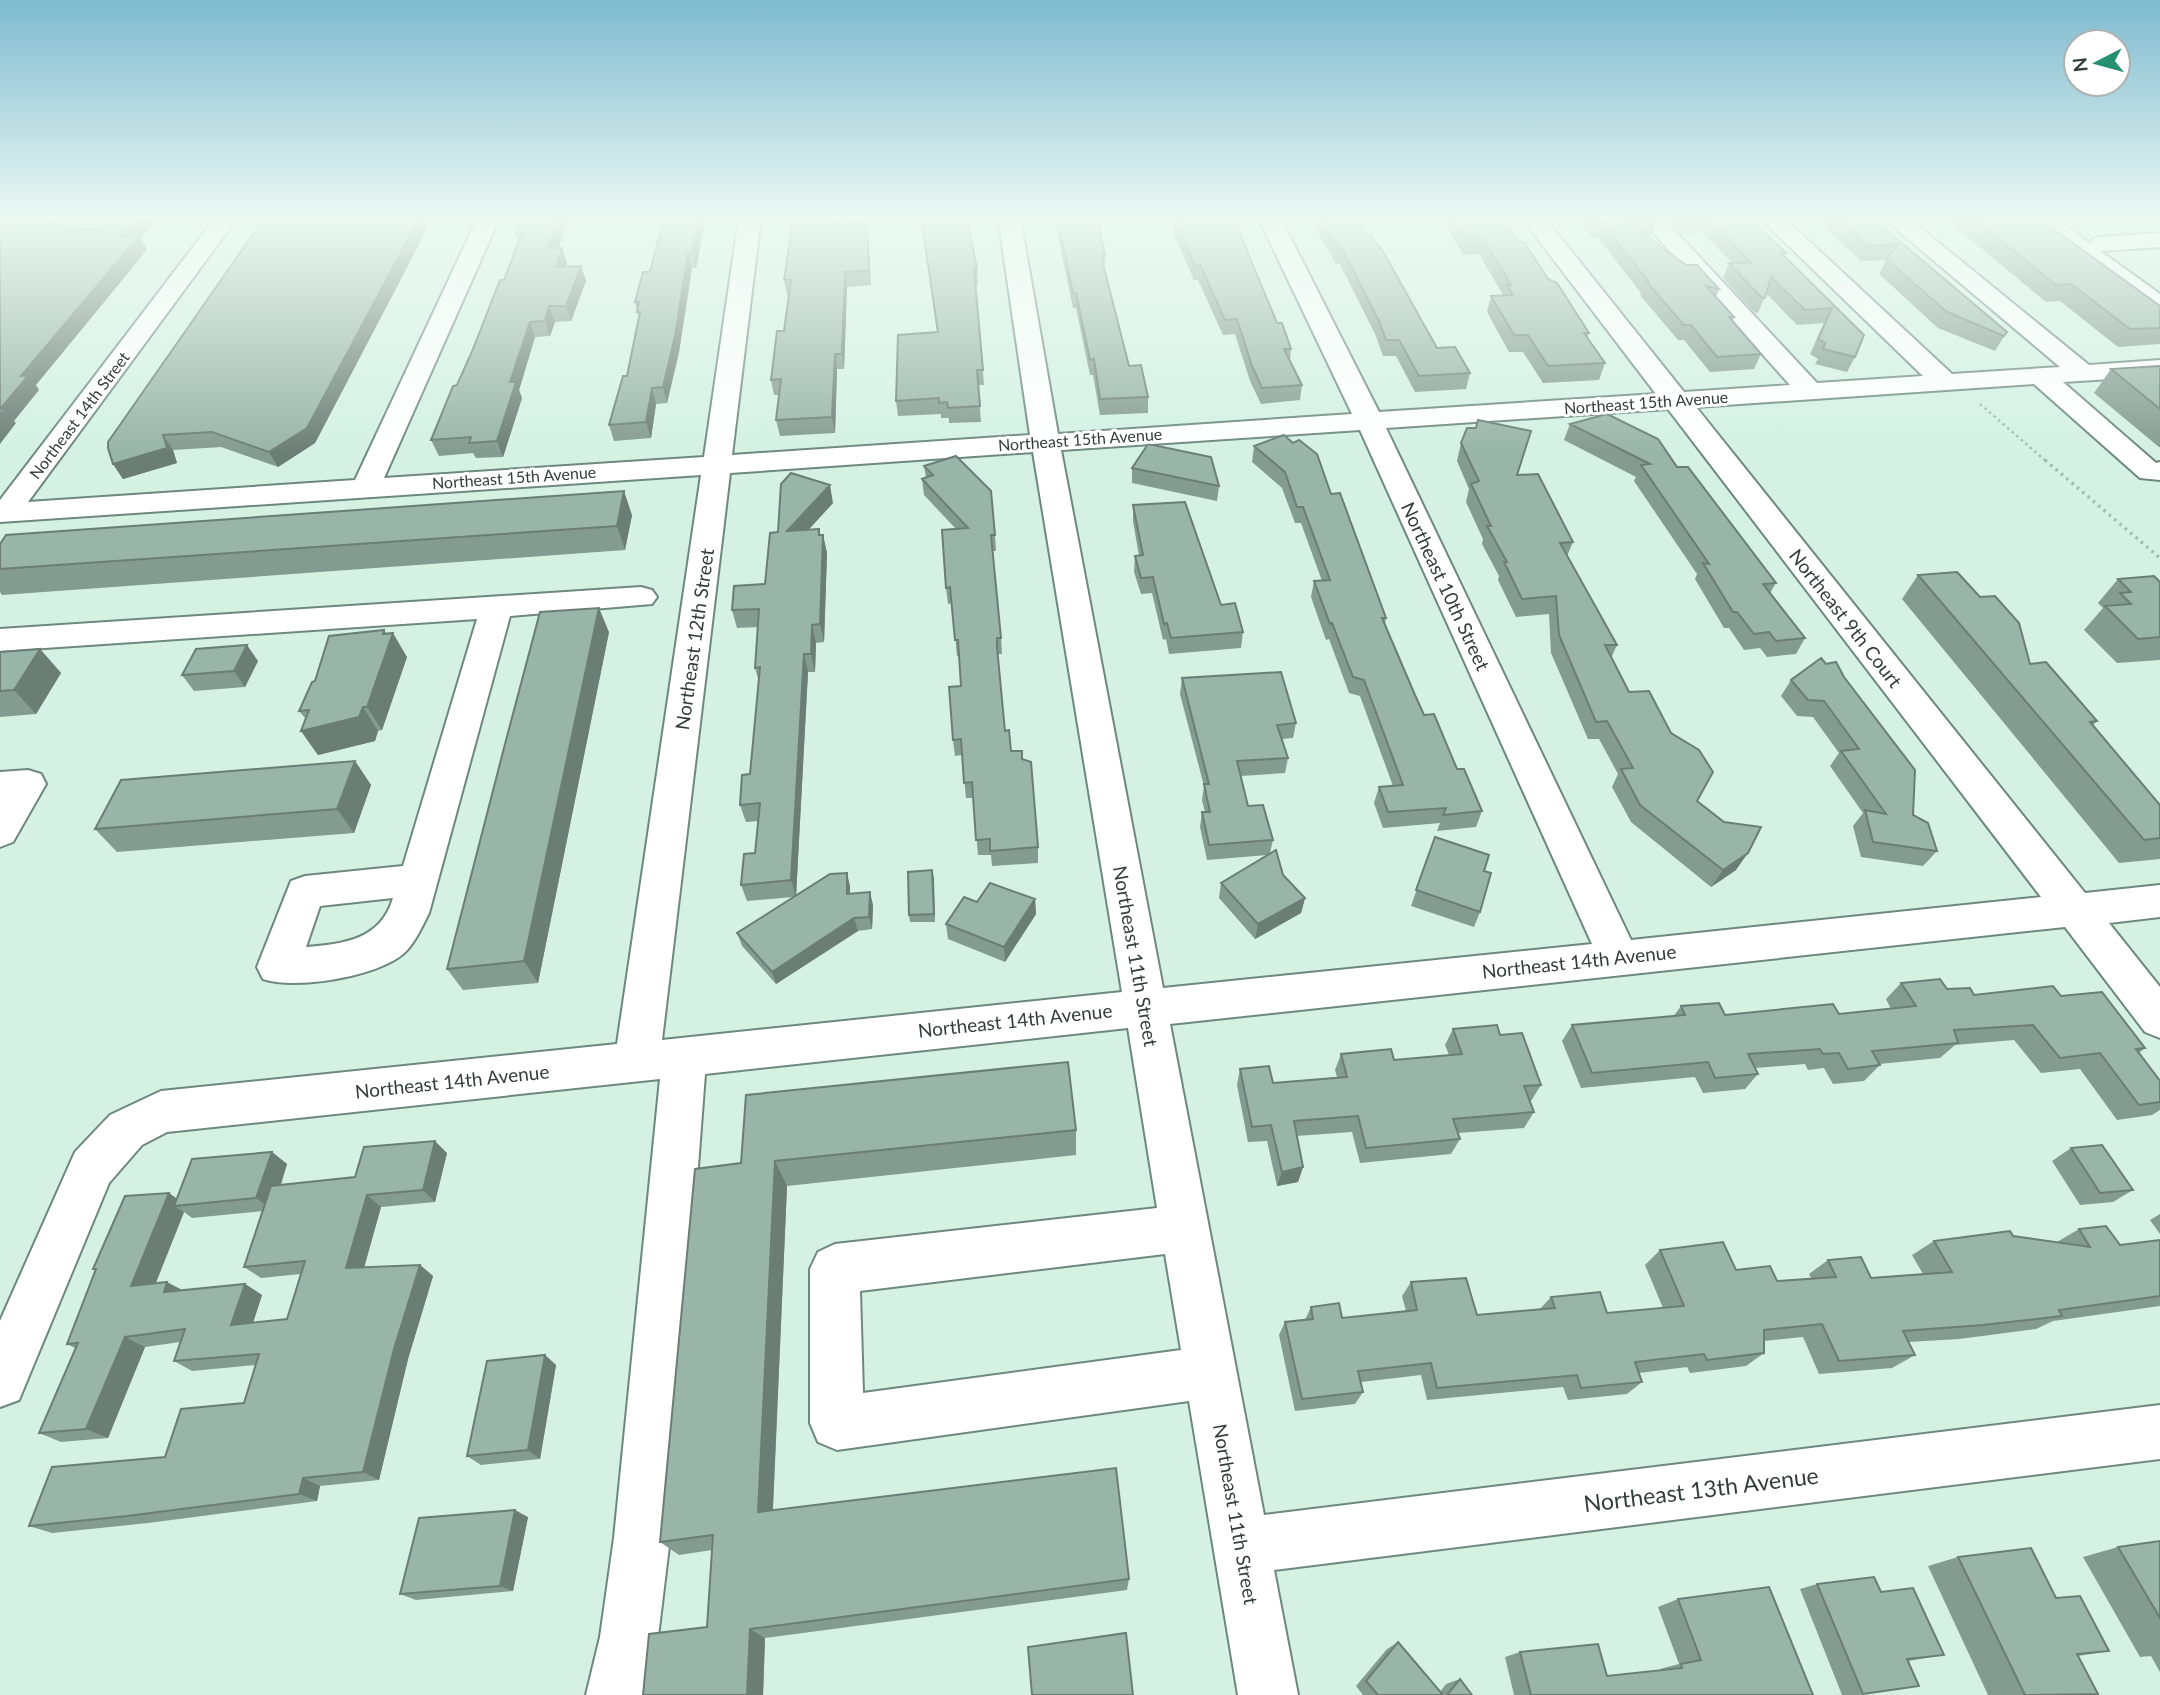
<svg xmlns="http://www.w3.org/2000/svg" width="2160" height="1695" font-family="Lato,sans-serif">
	<style>
		.lines { fill: none; stroke-linecap: round; stroke-linejoin: round }
		.minor-casing { stroke: #6e887d; stroke-width: 4 }
		.major-casing { stroke: #6e887d; stroke-width: 4 }
		.path-far1 { stroke: #a3bbb0; stroke-width: 2.5; stroke-dasharray: 2.5 3.5; stroke-linecap: butt }
		.path { stroke: #a3bbb0; stroke-width: 3.5; stroke-dasharray: 2.5 4.5; stroke-linecap: butt }
		.minor { fill: #fff; fill-rule: evenodd }
		.major { fill: #fff; fill-rule: evenodd }
		.wall { fill: #849b91; fill-rule: evenodd }
		.shaded-wall { fill: #6b7e76 }
		.building { fill: #99b4a9; stroke: #6b7e76; stroke-width: 2 }
		.labels { text-anchor: middle; dominant-baseline: central; stroke-width: 6; stroke-linejoin: round; paint-order: stroke }
		.far-street-label { font-size: 16px; fill: #333e39; stroke: #fff }
		.street-label { font-size: 19px; fill: #333e39; stroke: #fff }
		.near-street-label { font-size: 23px; fill: #333e39; stroke: #fff }
	</style>
	<rect width="100%" height="100%" fill="#d4f1e4"/>
	<g class="lines">
		<defs>
			<path id="minor" d="M0 217H40L37 222 0 225Z
				M216 217H238L28 502 355 480 478 217H500L384 478 704 457 739 217H761L732 455 1030 435 998 217H1020L1058 434 1352 414 1258 217H1280L1379 412 1656 394 1521 217H1544L1684 392 1790 385 1639 217H1662L1817 383 1923 376 1759 217H1783L1952 374 2060 367 1882 217H1907L2089 365 2160 360V376L2063 382 2156 463 2160 462V480L2140 478 2034 384 1696 407 2085 893 2160 885V917L2109 923 2160 987V1038L2145 1032 2065 927 1170 1024 1264 1515 2160 1405V1459L1274 1570 1298 1695H1238L1189 1401 837 1450 818 1442 810 1423V1269L818 1252 835 1244 1157 1208 1128 1028 705 1074 670 1538 658 1637 646 1695H586L600 1637 614 1538 660 1079 167 1132 142 1145 109 1183 19 1400 0 1407V1321L75 1152 110 1115 161 1091 617 1044 701 475 0 522V500ZM1668 409 2041 897 1631 940 1386 428ZM1360 430 1592 944 1163 988 1061 450ZM1033 452 1122 992 662 1040 730 473ZM1165 1254 1181 1350 863 1393 860 1291Z
				M2160 233V247L2101 251 2093 249 2090 244 2093 239 2101 237Z
				M641 587 652 590 657 597 652 604 510 616 429 913C423 925 414 945 403 954 376 977 295 990 263 979L257 967 291 881 305 876 403 866 477 619 0 651V629ZM393 898C381 940 343 944 306 947L320 906Z
				M28 770 41 774 46 784 13 842 0 847V772Z"/>
			<path id="major" d="M2028 217H2053L2160 294V312L2151 310Z"/>
		</defs>
		<use href="#minor" class="minor-casing"/>
		<use href="#major" class="major-casing"/>
		<path class="path-far1" d="M1980 404 2047 462"/>
		<path class="path" d="M2045 460 2160 558"/>
		<use href="#minor" class="minor"/>
		<use href="#major" class="major"/>
	</g>
	<path class="wall" d="M523 217H569L558 249 562 248 567 263 566 266H581L586 281 571 321 555 322 550 336 535 337 519 390 522 398 503 457 476 458 473 453 439 456 431 440 457 385 504 280 519 241 516 234Z
		M664 217H706L696 268H692L679 352 667 403 656 404 651 438 614 441 609 425 627 376 639 318 635 302 650 272Z
		M921 217 977 270 978 285H976L984 385H978L981 422 949 423V418H941V414L898 416 896 401 937 332Z
		M1054 217H1097L1105 256 1104 271 1129 366 1148 397V413L1100 415 1093 375H1090L1076 308H1073Z
		M1194 217H1235L1247 251 1277 323 1291 349 1290 360 1302 385 1300 400 1261 404 1250 381 1235 334 1223 335 1198 280H1194L1174 235 1175 221 1195 220Z
		M1311 217H1355L1364 235 1437 348 1470 373 1466 389 1415 392 1396 356H1383L1376 336 1340 264H1336L1316 229Z
		M1441 217H1500L1589 333 1587 338 1605 363 1599 380 1543 383 1523 352H1509L1487 312 1491 296 1503 295 1479 254 1463 255Z
		M1575 217H1653L1657 221 1652 235H1645L1719 289 1716 297 1734 317 1733 321 1761 354 1754 369 1710 372 1684 340H1678L1640 295 1641 293 1598 238H1593Z
		M1665 217H1748L1786 253 1784 257 1864 335 1855 357 1847 372 1815 364 1818 359 1810 354 1824 323 1797 325 1766 293 1758 313 1754 312 1723 278 1729 263H1732L1702 232 1681 233Z
		M1823 217H1871L2007 332 1995 351 1938 328 1879 274 1886 260 1861 261 1820 223Z
		M1943 217H2037L2160 306V344L2118 347 2060 301 2046 302Z
		M263 220 427 221 423 222 426 231 315 443 278 467 221 447 173 450 177 463 123 479 113 464Z
		M791 221 837 224 867 222 868 237 871 285 847 287 844 369H837L835 433 780 436 776 420 779 395H774L771 380 784 331 789 295H787L784 280 792 228Z
		M2160 366V447H2159L2094 393 2111 369Z
		M1570 424 1677 467 1776 583 1770 593 1805 638 1796 654 1767 657 1760 648 1744 650 1729 628H1724L1695 579 1697 574 1634 481 1636 477 1564 440Z
		M1461 443 1517 475 1573 542 1567 556 1617 645 1611 658 1629 692 1697 801 1736 870 1711 887 1631 822 1612 787 1618 774 1599 739H1588L1551 653 1549 614 1516 617 1498 580 1499 576 1482 544 1483 539 1466 502 1469 489 1457 461Z
		M1254 446 1331 494 1386 618 1385 624 1424 715 1482 811 1476 827 1437 831 1440 823 1383 828 1374 803 1379 787 1393 786 1360 696 1349 693 1329 639 1326 640 1311 597 1314 581H1322L1301 523H1295L1282 488 1252 462Z
		M924 466 995 535 996 551H993L1001 638 1002 654H998L1005 731 1038 847V863L992 866 991 855H978L973 798H966L962 755 955 756 953 740 961 686 959 656H957L952 603 948 604 946 588 956 529 924 495 922 479 926 478Z
		M1132 468 1219 486 1217 501 1132 483Z
		M833 503 809 529 820 535H823L827 553 824 642 816 643 815 672H808L796 896 850 886V894L873 905 872 929 858 931 776 984 742 946 737 933 794 897 747 901 741 885 755 853 758 821 746 822 740 805 750 774 759 682 755 668 758 627 737 628 732 610 765 584 778 532Z
		M1133 505 1243 632 1241 648 1169 654 1166 639 1163 640 1152 593 1141 594 1134 572 1135 556H1139L1133 521Z
		M632 515 625 550 2 595 0 592V544Z
		M1918 575 2030 664 2097 721 2093 725 2160 805V859L2119 863 1902 599Z
		M2118 579 2160 582V660L2117 663 2084 630 2103 608 2098 603Z
		M609 632 538 983 463 990 447 969Z
		M386 634 407 657 382 730 378 731 375 741 318 755 301 731 306 719 299 711 315 681Z
		M40 649 61 673 36 714 0 717V652Z
		M1821 658 1913 815 1937 851 1923 866 1861 857 1853 826 1863 813 1830 766 1839 753 1813 717 1797 716 1781 696 1791 680Z
		M258 661 245 687 194 691 182 675Z
		M1182 678 1296 723 1293 738 1282 739 1288 758 1285 773 1241 776 1248 806 1273 840 1270 853 1283 875 1305 898 1301 913 1255 939 1219 898 1221 883 1267 855 1207 860 1200 827 1202 812H1205L1202 800 1204 786 1180 694Z
		M355 761 371 785 354 833 117 852 95 829Z
		M1435 837 1484 871 1480 912 1474 927 1411 906Z
		M932 870 935 922H910L909 915Z
		M1035 899 1036 914 1005 962 948 939 946 924 977 902Z
		M1901 983 1947 989 1974 995 2061 996 2145 1048 2139 1053 2160 1081V1110L2152 1115 2117 1120 2080 1069 2041 1073 2014 1040 1955 1045 1940 1058 1879 1064 1880 1065 1864 1081 1833 1084 1824 1068 1808 1070 1805 1064 1755 1068 1758 1074 1745 1089 1703 1093 1695 1077 1581 1088 1562 1041 1572 1025 1673 1017 1681 1006 1725 1015 1839 1014 1891 1009 1886 999Z
		M1453 1029 1500 1035 1541 1085 1531 1101H1529L1534 1112 1524 1128 1458 1133 1460 1139 1451 1154 1360 1163 1352 1132 1296 1136 1303 1167 1298 1182 1277 1186 1267 1141 1248 1142 1237 1085 1240 1069 1273 1083 1337 1077 1335 1070 1341 1054 1394 1060 1449 1055 1445 1045Z
		M1076 1130V1155L787 1186 773 1511 1129 1579 1127 1590 765 1638 763 1695H643L707 1627 712 1550 679 1555 660 1542 695 1169Z
		M2071 1148 2133 1190 2113 1202 2080 1205 2052 1161Z
		M272 1152 287 1164 281 1185 355 1177 447 1153 435 1202 381 1207 364 1267 420 1265 433 1276 408 1359 379 1480 320 1486 317 1501 148 1523 52 1533 29 1526 165 1457 244 1403 255 1365 192 1371 174 1361 180 1342 145 1347 108 1438 61 1442 39 1433 75 1348 67 1344 95 1271 93 1269 177 1198ZM263 1211 244 1267 261 1278 301 1274 287 1319 253 1323 262 1295 245 1284 182 1291 156 1283 184 1212 192 1218Z
		M2160 1214V1234L2150 1220Z
		M2079 1229 2120 1245 2160 1240V1306L2053 1321 2036 1329 1959 1339 1908 1342 1915 1355 1892 1368 1819 1374 1803 1337 1764 1341V1353L1746 1366 1690 1373 1687 1367 1639 1373 1642 1382 1627 1394 1568 1400 1563 1387 1427 1400 1421 1375 1361 1382 1363 1392 1355 1404 1295 1411 1279 1335 1285 1322 1305 1320 1311 1307 1342 1318 1406 1311 1402 1296 1411 1282 1477 1315 1539 1310 1551 1297 1607 1313 1663 1308 1645 1265 1660 1250 1777 1281 1811 1278 1809 1274 1828 1260 1871 1278 1923 1274 1912 1255 1934 1241 2013 1236 2057 1242Z
		M545 1355 556 1365 540 1459 481 1465 467 1456Z
		M528 1517 513 1591 416 1600 400 1594Z
		M2160 1541V1672L2151 1656 2140 1657 2083 1557 2118 1547Z
		M1958 1557 2056 1598 2109 1651 2078 1656 2091 1695H1988L1928 1566Z
		M1817 1584 1881 1592 1944 1655 1908 1661 1919 1686 1860 1695H1842L1800 1589Z
		M1678 1599 1813 1695H1514L1505 1657 1520 1652 1607 1676 1660 1670V1669L1679 1664 1658 1607Z
		M1398 1642 1440 1692 1446 1684 1460 1679 1472 1695H1363L1356 1686 1387 1649Z"/>
	<path class="shaded-wall" d="M139 217H159L141 238 147 250 36 385 39 390 14 421 16 423 0 444V409L21 376 122 237Z
		M418 217H425L427 221 423 222 426 231 315 443 278 467 269 452Z
		M559 217H569L553 264 548 249Z
		M700 217H706L696 268 692 253Z
		M867 222 868 237 871 285 869 271Z
		M562 248 567 263 561 282 556 267Z
		M688 253 692 268 679 352 667 403 663 387Z
		M581 266 586 281 571 321 566 306Z
		M845 272 847 287 844 369 842 354Z
		M549 306 555 322 550 336 545 321Z
		M530 322 535 337 519 390 522 398 503 457 497 441 510 382Z
		M835 354 837 369 835 433 832 417Z
		M652 388 656 404 651 438 646 422Z
		M163 435 173 450 177 463 123 479 113 464Z
		M830 485 833 503 791 549 787 531Z
		M624 491 632 515 625 550 617 526Z
		M823 535 827 553 824 642 820 624Z
		M599 608 609 632 538 983 524 961Z
		M812 625 816 643 815 672 811 654Z
		M384 630 390 640 393 633 407 657 382 730 367 707Z
		M247 645 258 661 245 687 234 671Z
		M40 649 61 673 36 714 14 690Z
		M804 654 808 672 796 897 791 880Z
		M363 707 378 731 375 741 318 755 301 731Z
		M355 761 371 785 354 833 337 809Z
		M1748 853 1736 870 1711 887 1723 870Z
		M932 870 934 878 935 922 934 914Z
		M847 873 850 886V907L847 894Z
		M870 892 873 905 872 929 869 917Z
		M1305 898 1301 913 1255 939 1258 924Z
		M1035 899 1036 914 1005 962 1004 947Z
		M854 918 858 931 776 984 772 972Z
		M435 1141 447 1153 435 1202 423 1190Z
		M272 1152 287 1164 272 1210 256 1198Z
		M775 1161 787 1186 772 1526 758 1512Z
		M1303 1167 1298 1182 1277 1186 1282 1172Z
		M169 1193 186 1205 174 1206 184 1212 150 1297 131 1286Z
		M367 1195 381 1207 361 1279 346 1268Z
		M420 1265 433 1276 408 1359 379 1480 363 1472 394 1349Z
		M167 1282 186 1292H164Z
		M245 1284 262 1295 249 1335 231 1325Z
		M125 1337 145 1347 108 1438 86 1429Z
		M545 1355 556 1365 540 1459 528 1450Z
		M303 1478 320 1486 317 1501 299 1494Z
		M515 1510 528 1517 513 1591 500 1586Z
		M750 1629 765 1638 763 1695H747Z"/>
	<path class="building" d="M20 217H27L79 229H99L109 217H139L122 237 139 236 21 376 29 375 0 409H5L0 415V226Z
		M268 217H420L307 428 269 452 212 432 163 435 167 448 113 464 108 448V442L263 220Z
		M523 217H559L548 249 562 248 556 267 581 266 566 306H549L545 321 530 322 510 382H516L497 441 469 443 471 437 431 440 453 386 457 385 473 349 500 280H504L522 233 516 234Z
		M664 217H700L692 253H688L675 336 663 387 652 388 646 422 609 425 623 376H627L640 312H637L639 302H635L643 272H650Z
		M791 217H835V224L867 222 869 271 845 272 842 354H835L832 417 776 420 781 379 771 380 777 331H784L791 280H784L793 221H791Z
		M921 217H967L977 270H974L983 370H977L980 406 948 408 947 402 939 403V398L896 401 898 335 938 332Z
		M1057 217H1097L1105 256H1101L1129 366 1141 365 1148 397 1100 399 1094 359 1090 360 1076 293H1073Z
		M1199 217H1235L1247 251 1277 323H1282L1291 349H1284L1302 385 1262 388 1252 366 1237 319 1225 320 1200 265 1195 266 1175 221 1200 219Z
		M1320 217H1355L1364 235H1371L1385 255 1437 348 1455 347 1470 373 1419 376 1399 340H1386L1379 321 1342 249H1339Z
		M1454 217H1500L1520 242H1524L1548 279 1557 283 1589 333H1584L1605 363 1548 366 1528 335H1514L1491 296 1513 295 1507 285H1511L1483 238 1467 239Z
		M1592 217H1653L1657 221 1627 222 1686 265H1697L1719 289 1706 286 1734 317H1729L1761 354 1717 357 1691 325H1684L1646 281H1648L1603 224H1598Z
		M1684 217H1748L1786 253H1781L1864 335 1855 357 1823 349 1825 343 1818 339 1832 308 1805 310 1771 277 1765 298 1761 297 1729 263H1751L1708 218 1686 219Z
		M1837 217H1871L2007 332 2004 336 1947 312 1886 259 1899 244 1868 246Z
		M1972 217H2037L2160 306V328L2130 329 2071 284 2056 285Z
		M2160 366V409L2111 369Z
		M1607 414 1658 439 1677 467H1688L1776 583 1763 584 1805 638 1776 641 1769 632 1754 634 1737 612H1733L1703 563 1709 564 1641 465 1650 464 1570 424Z
		M1478 420 1531 431 1517 475 1538 474 1573 542 1560 543 1617 645H1605L1629 692 1649 691 1671 733 1699 750 1713 772 1697 801 1724 822 1761 827 1748 853 1723 870 1640 805 1621 769 1633 768 1607 721 1596 722 1559 635 1556 596 1522 599 1504 562H1507L1487 526H1491L1471 484 1479 481 1461 443 1467 428H1476Z
		M1284 435 1293 443 1299 440 1317 454 1331 494 1340 493 1386 618H1382L1415 695 1424 715 1434 714 1457 769H1464L1482 811 1443 815 1446 808 1388 812 1379 787 1403 785 1364 680 1353 677 1332 623 1330 624 1314 581 1330 580 1303 507H1297L1285 472 1254 446Z
		M1148 444 1211 457 1219 486 1132 468Z
		M956 456 991 491 995 535H991L1001 638H997V647L1005 731 1009 730 1011 751H1022V759L1031 762 1038 847 990 851V839L976 840 972 782 964 783 961 739 953 740 949 687 961 686 958 640H955L950 587 946 588 942 530 968 528 922 479 933 475 924 466Z
		M791 473 830 485 787 531 819 529V535H823L820 624 812 625 811 654H804L791 880 741 885 744 854 755 853 760 803 740 805 742 775 750 774 760 667 755 668 759 609 732 610 734 586 765 584 770 533 778 532 781 484Z
		M624 491 617 526 0 569V544L6 535Z
		M1185 502 1221 605 1235 603 1243 632 1171 638 1167 623 1164 624 1153 577 1141 578 1135 556 1143 555 1133 505Z
		M1957 572 1980 597 1995 596 2019 623 2030 664 2046 662 2097 721 2090 722 2160 805V838L2144 840 1918 575Z
		M2154 576 2160 582V637L2138 639 2105 606 2131 604 2120 593 2131 592 2118 579Z
		M599 608 524 961 447 969 505 744 540 612Z
		M384 630 383 634 393 633 367 707H363L359 717 301 731 309 710 299 711 312 682 315 681 329 636Z
		M247 645 234 671 182 675 196 649Z
		M40 649 14 690 0 691V652Z
		M1821 658 1826 664 1836 662 1844 677 1915 770 1913 815 1928 823 1937 851 1873 842 1865 810 1886 814 1841 751 1859 749 1824 701 1808 700 1791 680Z
		M1281 672 1296 723 1277 725 1288 758 1237 761 1248 806 1263 805 1273 840 1209 845 1202 812H1210L1204 784H1209L1182 678Z
		M355 761 337 809 95 829 121 780Z
		M1435 837 1489 855 1484 871 1491 873 1480 912 1416 890Z
		M1276 850 1283 875 1305 898 1258 924 1221 883Z
		M932 870 934 914 909 915 908 872Z
		M847 873V894L870 892 869 917 854 918 772 972 737 933 830 874Z
		M990 883 1035 899 1004 947 946 924 964 897 977 902Z
		M1940 979 1947 989 1970 988 1974 995 2053 986 2061 996 2102 992 2145 1048 2136 1049 2160 1081V1102L2139 1105 2100 1053 2060 1058 2033 1025 1954 1030 1958 1043 1872 1051 1880 1065 1848 1069 1839 1053 1823 1054 1820 1049 1748 1054 1758 1074 1715 1078 1708 1062 1592 1073 1572 1025 1685 1015 1681 1006 1719 1003 1725 1015 1833 1004 1839 1014 1916 1006 1901 983Z
		M1497 1025 1500 1035 1522 1033 1541 1085 1524 1086 1534 1112 1453 1119 1460 1139 1366 1148 1358 1116 1294 1121 1303 1167 1282 1172 1271 1125 1252 1127 1240 1069 1269 1066 1273 1083 1347 1077 1341 1054 1391 1049 1394 1060 1462 1054 1453 1029Z
		M1068 1062 1076 1130 775 1161 758 1512 1116 1468 1129 1579 750 1629 747 1695H643L649 1634 707 1627 713 1535 660 1542 695 1169 741 1163 746 1095Z
		M435 1141 423 1190 367 1195 346 1268 420 1265 394 1349 363 1472 303 1478 299 1494 127 1516 29 1526 52 1467 165 1457 181 1409 244 1403 259 1354 174 1361 185 1329 125 1337 86 1429 39 1433 78 1343 67 1344 96 1269H93L125 1196 169 1193 131 1286 167 1282 164 1292 245 1284 231 1325 287 1319 305 1261 244 1267 271 1186 355 1177 364 1147Z
		M2102 1145 2133 1190 2100 1193 2071 1148Z
		M272 1152 256 1198 174 1206 192 1159Z
		M2106 1226 2120 1245 2160 1240V1296L2059 1310 2062 1316 1983 1325 1903 1331 1915 1355 1839 1361 1822 1324 1764 1330V1353L1707 1360 1704 1354 1635 1362 1642 1382 1581 1388 1577 1375 1437 1388 1431 1363 1358 1371 1363 1392 1302 1399 1285 1322 1313 1319 1311 1307 1339 1303 1342 1318 1417 1310 1411 1282 1466 1278 1477 1315 1555 1308 1551 1297 1600 1292 1607 1313 1684 1306 1660 1250 1723 1242 1736 1270 1770 1266 1777 1281 1836 1277 1828 1260 1861 1257 1871 1278 1952 1272 1934 1241 2010 1231 2013 1236 2090 1247 2079 1229Z
		M545 1355 528 1450 467 1456 487 1361Z
		M515 1510 500 1586 400 1594 419 1518Z
		M2160 1541V1618L2118 1547Z
		M2031 1548 2056 1598 2080 1596 2109 1651 2077 1654 2098 1694 2025 1695 1958 1557Z
		M1874 1577 1881 1592 1913 1588 1944 1655 1907 1659 1919 1686 1863 1694 1817 1584Z
		M1769 1587 1813 1695H1531L1520 1652 1598 1644 1607 1676 1682 1668 1681 1664 1701 1660 1678 1599Z
		M1126 1633 1133 1695H1032L1028 1647Z
		M1398 1642 1443 1695H1378L1366 1681Z
		M1460 1679 1472 1695H1447Z"/>
	<linearGradient id="sky" x2="0" y2="1"><stop stop-color="#7ebacf"/><stop offset="0.48" stop-color="#ecf9f3"/><stop offset="1" stop-color="#ecf9f3" stop-opacity="0"/></linearGradient>
	<rect width="2160" height="454" fill="url(#sky)"/>
	<g class="labels">
		<g class="far-street-label">
			<text transform="translate(1646 402) rotate(-4)">Northeast 15th Avenue</text>
			<text transform="translate(79 415) rotate(-53)">Northeast 14th Street</text>
			<text transform="translate(1080 439) rotate(-4)">Northeast 15th Avenue</text>
			<text transform="translate(514 477) rotate(-4)">Northeast 15th Avenue</text>
		</g>
		<g class="street-label">
			<text transform="translate(1446 586) rotate(65)">Northeast 10th Street</text>
			<text transform="translate(1846 618) rotate(52)">Northeast 9th Court</text>
			<text transform="translate(694 639) rotate(-82)">Northeast 12th Street</text>
			<text transform="translate(1136 956) rotate(80)">Northeast 11th Street</text>
			<text transform="translate(1579 961) rotate(-6)">Northeast 14th Avenue</text>
			<text transform="translate(1015 1020) rotate(-6)">Northeast 14th Avenue</text>
			<text transform="translate(452 1081) rotate(-6)">Northeast 14th Avenue</text>
			<text transform="translate(1236 1514) rotate(80)">Northeast 11th Street</text>
		</g>
		<g class="near-street-label">
			<text transform="translate(1701 1489) rotate(-7)">Northeast 13th Avenue</text>
		</g>
	</g>
	<g transform="translate(2097 63) rotate(264)"><circle r="33" fill="#ffffff" stroke="#adb2b0" stroke-width="2"/>
	<path d="M0-5L12 26L0 18L-12 26Z" fill="#25906f"/>
	<text y="-10" font-size="19" font-weight="bold" text-anchor="middle" fill="#333e39">N</text>
	</g>
</svg>
